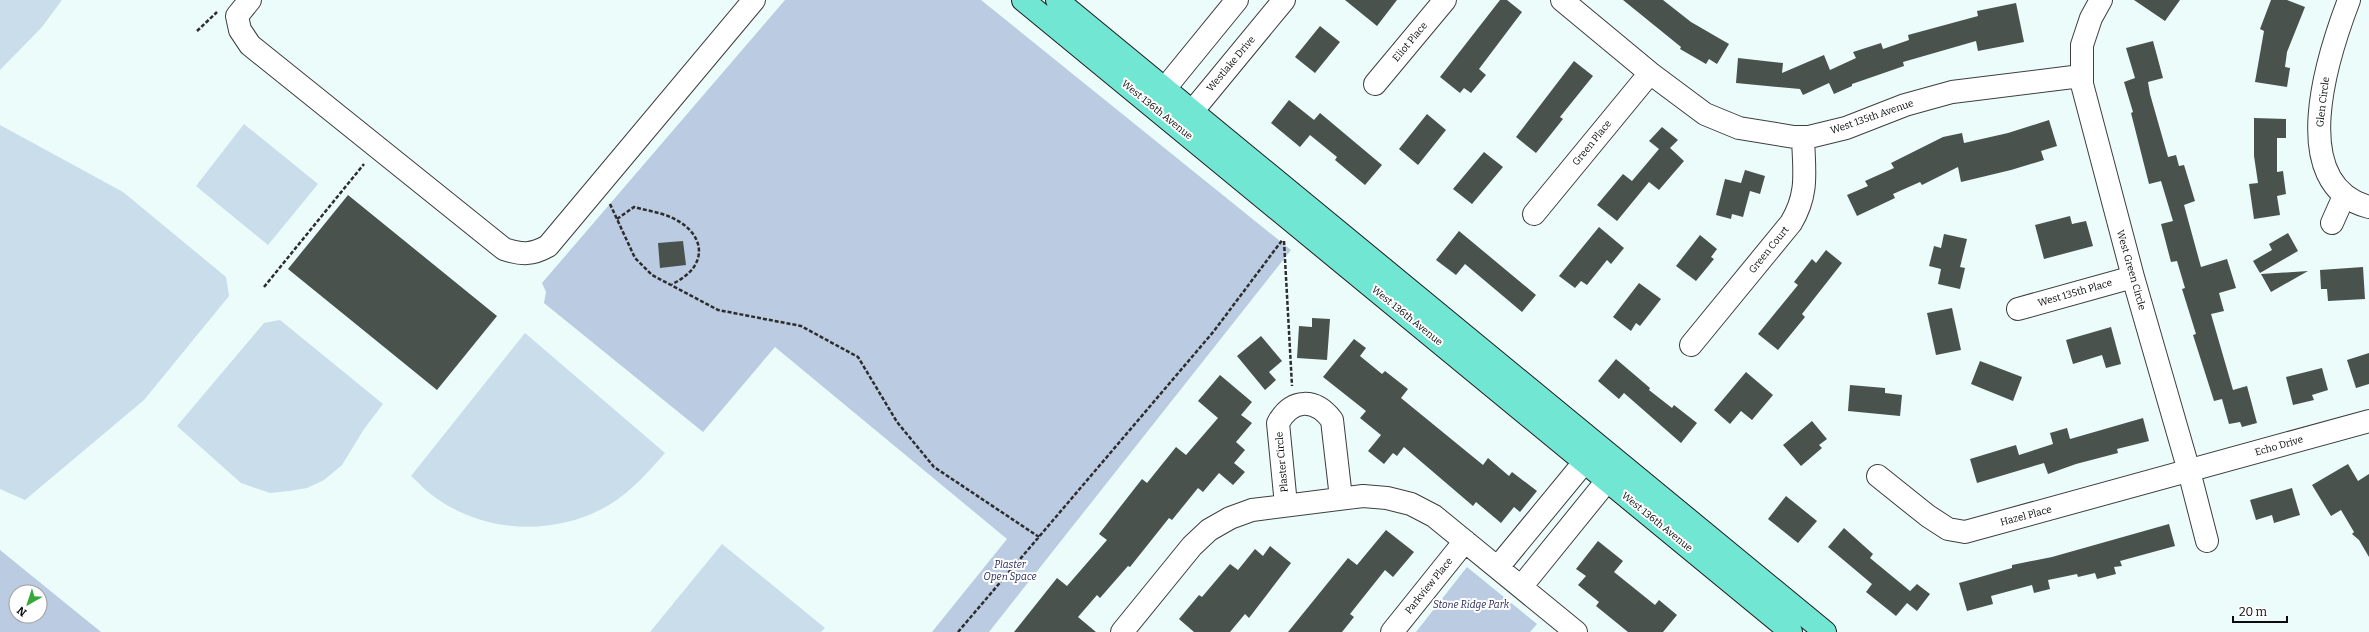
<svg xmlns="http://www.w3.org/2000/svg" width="2369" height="632" font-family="Bitter,serif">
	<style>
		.green { fill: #bacbe2; fill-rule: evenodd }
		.pitch { fill: #caddea }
		.building { fill: #49524d }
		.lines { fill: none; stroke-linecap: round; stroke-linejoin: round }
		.minor-casing { stroke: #3e3e3e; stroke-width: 24 }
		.major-casing { stroke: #1c1c1c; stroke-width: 24 }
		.path { stroke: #2d2d2d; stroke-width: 2.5; stroke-dasharray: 4 2; stroke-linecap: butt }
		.minor { stroke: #fff; stroke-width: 22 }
		.major { stroke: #71e6d3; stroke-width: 22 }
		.labels { text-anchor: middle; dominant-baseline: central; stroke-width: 4; stroke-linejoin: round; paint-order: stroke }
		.street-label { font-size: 10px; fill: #0b0b0b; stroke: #fff }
		.park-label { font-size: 10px; font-style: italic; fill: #252b59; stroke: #fff }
	</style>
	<rect width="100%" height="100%" fill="#ebfcfa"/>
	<path class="green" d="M785 0H981L1291 250 989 632H932L1007 539 775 347 703 432 544 303 546 292 542 283Z
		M0 550 101 632H0ZM16 592H40V616H16Z
		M1467 567 1537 624 1530 632H1416Z"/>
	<path class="pitch" d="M0 0H62L42 27 0 70Z
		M244 124 318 184 268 245 196 186Z
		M0 125 123 192 226 277 229 296 144 400 25 500 0 489Z
		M280 320 383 404 364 429 342 465 324 480 307 488 289 491 270 493 241 483 177 426 264 323Z
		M525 333 665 453C648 472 631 492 609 505 556 536 487 534 436 498 427 492 419 483 411 476Z
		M722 544 825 628 821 632H650Z"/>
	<path class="building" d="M1345 0H1397L1377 26Z
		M1500 0H1507L1522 12 1479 69 1486 75 1471 93 1464 88 1460 93 1440 77Z
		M1623 0H1663L1691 22 1729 44 1717 64 1709 59 1706 64 1680 49 1681 47Z
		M2134 0H2180L2165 21Z
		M2271 0H2287L2305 7 2287 52 2285 67 2290 68 2287 87 2255 82 2264 31 2260 29Z
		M2016 3 2024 42 1978 51 1976 41 1903 62 1904 66 1852 84V86L1834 94 1829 83 1803 95 1800 89 1736 83 1738 58 1783 63 1782 73 1824 55 1830 70 1856 58 1853 52 1881 43 1883 49 1909 40 1908 35 1978 16 1977 11Z
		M1320 26 1340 42 1315 73 1295 57Z
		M2153 41 2163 78 2148 82 2150 94 2168 157 2176 155 2179 166 2184 165 2195 201 2184 205 2201 267 2227 259 2236 288 2219 293 2224 311 2211 314 2233 390 2247 386 2257 423 2242 427 2240 422 2229 424 2222 399 2214 401 2193 335 2196 334 2182 289 2185 288 2177 261 2171 262 2161 224 2173 221 2161 181 2149 184 2131 113 2133 112 2124 82 2135 78 2126 48Z
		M1574 61 1593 76 1560 117 1563 119 1536 153 1516 137Z
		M1289 100 1314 120 1320 113 1382 165 1365 185 1335 160 1337 157 1310 135 1300 147 1271 123Z
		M1427 114 1446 130 1418 165 1399 149Z
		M2254 118 2286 119V138H2277V172L2283 171 2286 194 2277 196 2280 215 2254 219 2249 184 2258 183 2254 156Z
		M2049 120 2057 146 2041 151 2044 160 2011 170 1961 182 1958 167 1922 185 1920 182 1893 194 1895 198 1857 216 1847 195 1868 186 1865 181 1894 168 1891 163 1943 137 1962 133 1964 143 2008 133Z
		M1662 127 1678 140 1670 148 1684 161 1659 190 1649 182 1617 221 1597 205 1623 174 1632 181 1659 149 1649 141Z
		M1484 152 1503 167 1472 204 1453 189Z
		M1745 170 1765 176 1760 194 1750 191 1743 217 1732 214 1731 219 1716 215 1725 179 1741 183Z
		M348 195 497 316 437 390 288 269Z
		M2070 216 2072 224 2086 221 2093 246 2044 259 2035 225Z
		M1599 227 1624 248 1611 264 1607 260 1587 285 1581 281 1575 288 1559 276Z
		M1459 231 1536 295 1522 312 1465 264 1456 275 1436 260Z
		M2288 233 2298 251 2260 273 2253 261 2272 250 2269 244Z
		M1944 234 1967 239 1960 267 1965 268 1960 289 1938 284 1941 269 1929 266 1934 246 1941 248Z
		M1700 235 1717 249 1711 257 1714 259 1696 281 1676 266Z
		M683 241 686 265 660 268 658 243Z
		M1826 250 1842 263 1802 314 1805 317 1778 350 1758 334 1798 285 1794 282 1812 259 1816 263Z
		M2363 267 2365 299 2328 301 2327 289H2321L2320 270Z
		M2308 271 2271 292 2261 274Z
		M1639 283 1661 299 1640 326 1636 323 1631 331 1613 317Z
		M1952 308 1961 350 1936 355 1927 313Z
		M1312 318 1330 319 1327 360 1297 358 1299 326 1312 327Z
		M2111 327 2121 364 2106 368 2102 355 2073 364 2066 340Z
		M1261 336 1282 361 1269 372 1276 380 1265 390 1237 356Z
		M1354 339 1366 348 1360 356 1382 374 1385 371 1408 389 1401 398 1483 465 1488 458 1509 476 1512 472 1537 491 1520 512 1514 507 1501 523 1476 502 1473 506 1404 447 1397 456 1393 453 1384 464 1368 451 1381 435 1360 418 1366 411 1323 377Z
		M2369 353V384L2356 388 2347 360Z
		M1616 359 1650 388 1649 390 1672 408 1674 405 1697 423 1681 443 1624 393 1619 399 1598 381Z
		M1980 361 2022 377 2013 401 1971 384Z
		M2322 368 2328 390 2312 395 2314 400 2293 405 2286 377Z
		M1746 372 1773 395 1752 420 1741 411 1730 424 1714 410Z
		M1220 375 1252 402 1241 415 1252 423 1236 442 1245 450 1234 463 1245 472 1233 485 1219 473 1203 492 1198 488 1172 520 1169 518 1130 567 1128 566 1100 598 1097 595 1078 617 1096 632H1014L1057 578 1067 586 1107 540 1099 534 1142 479 1147 483 1176 447 1186 455 1218 418 1198 401Z
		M1850 385 1885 388V393L1902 395 1900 416 1848 411Z
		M2143 418 2149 441 2117 449 2118 453 2076 464 2048 474 2044 463 1977 483 1970 459 2016 445 2019 455 2053 444 2050 433 2067 428 2070 439Z
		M1812 421 1827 439 1819 445 1822 448 1801 466 1783 445Z
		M2348 464 2358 481 2369 474V557L2359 540 2352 534 2354 532 2341 510 2331 516 2312 485Z
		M2292 488 2300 515 2274 523 2272 515 2256 520 2250 500Z
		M1786 496 1817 521 1798 543 1768 519Z
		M2169 524 2175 546 2120 561 2122 566 2114 567 2116 574 2097 579 2095 573 2078 577 2077 574 2048 580 2050 589 2034 593 2032 585 1991 596 1993 604 1967 611 1959 583 2012 568V565L2052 557Z
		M1844 528 1873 554 1870 558 1910 591 1917 584 1930 594 1917 611 1907 603 1896 616 1866 592 1872 584 1828 547Z
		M1386 530 1414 552 1393 577 1385 570 1350 614 1354 617 1342 632H1288L1348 558 1357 565Z
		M1598 541 1623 561 1614 572 1655 605 1659 600 1677 615 1663 632H1628L1596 606 1599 602 1578 585 1586 576 1576 569Z
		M1270 546 1291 563 1249 618 1245 614 1230 632H1194L1179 619 1199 595 1202 597 1230 564 1238 570 1255 549 1263 556Z"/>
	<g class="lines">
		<defs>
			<path id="minor" d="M250 0 237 16 240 30 250 45 504 249C522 255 532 255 548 246L754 0
				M1562 0 1650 73 1705 114 1739 128 1794 137H1809L1846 128 1905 105 1952 92 2081 76
				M2101 0 2091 18 2082 45V84L2133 277 2189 471 2207 541
				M2349 0C2328 55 2285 185 2369 207
				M1375 84 1445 0
				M1153 103 1237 0
				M1181 125 1284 0
				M1534 214 1650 73
				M2332 223 2344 196
				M2018 309 2133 277
				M1691 345 1791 223C1809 193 1804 171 1803 137
				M1878 476 1928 516 1948 529 1965 532 2369 421
				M1286 505 1278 423C1292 398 1315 398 1332 420L1341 498
				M1498 567 1596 448
				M1521 587 1619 466
				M1122 632 1192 546 1209 530 1230 518 1252 510 1363 496 1387 498 1411 504 1434 516 1576 632
				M1392 632 1465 541"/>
			<path id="major" d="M1023 0 1791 632
				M1057 0 1825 632"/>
		</defs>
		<use href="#minor" class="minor-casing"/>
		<use href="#major" class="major-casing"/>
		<path class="path" d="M197 31 217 12
			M610 204 635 258 652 275 718 310 801 326 858 357 897 422 934 467 1039 537
			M617 219 634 207C645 210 657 212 668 216 706 231 711 266 672 284
			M1284 241 1292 386
			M264 287 364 164
			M958 632 1214 331 1283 239"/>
		<use href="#minor" class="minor"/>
		<use href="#major" class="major"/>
	</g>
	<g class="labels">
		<g class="street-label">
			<text transform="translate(1410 42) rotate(-50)">Eliot Place</text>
			<text transform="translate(1231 64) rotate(-50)">Westlake Drive</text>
			<text transform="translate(2323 102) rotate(-83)">Glen Circle</text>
			<text transform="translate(1157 110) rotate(39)">West 136th Avenue</text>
			<text transform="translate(1872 117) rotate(-19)">West 135th Avenue</text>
			<text transform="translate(1592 143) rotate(-51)">Green Place</text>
			<text transform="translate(1769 250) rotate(-51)">Green Court</text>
			<text transform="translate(2131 270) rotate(74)">West Green Circle</text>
			<text transform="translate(2075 293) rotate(-16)">West 135th Place</text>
			<text transform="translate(1407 316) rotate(39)">West 136th Avenue</text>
			<text transform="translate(2279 446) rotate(-16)">Echo Drive</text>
			<text transform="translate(1282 462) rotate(-95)">Plaster Circle</text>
			<text transform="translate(2026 516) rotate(-15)">Hazel Place</text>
			<text transform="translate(1657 522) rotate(39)">West 136th Avenue</text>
			<text transform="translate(1429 586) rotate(-51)">Parkview Place</text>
		</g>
		<g class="park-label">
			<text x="1010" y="565">Plaster<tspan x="1010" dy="12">Open Space</tspan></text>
			<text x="1471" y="605">Stone Ridge Park</text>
		</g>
	</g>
	<g transform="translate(28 604) rotate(219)"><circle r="19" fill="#ffffff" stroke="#9d9d9d"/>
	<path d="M0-3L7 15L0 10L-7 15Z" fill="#36a83a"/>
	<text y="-6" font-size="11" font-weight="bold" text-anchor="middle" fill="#0b0b0b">N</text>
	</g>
	<path d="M2233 616v6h54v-6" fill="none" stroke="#0b0b0b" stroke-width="2"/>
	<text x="2239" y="616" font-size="12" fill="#0b0b0b" stroke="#ffffff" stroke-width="3" paint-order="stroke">20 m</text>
</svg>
